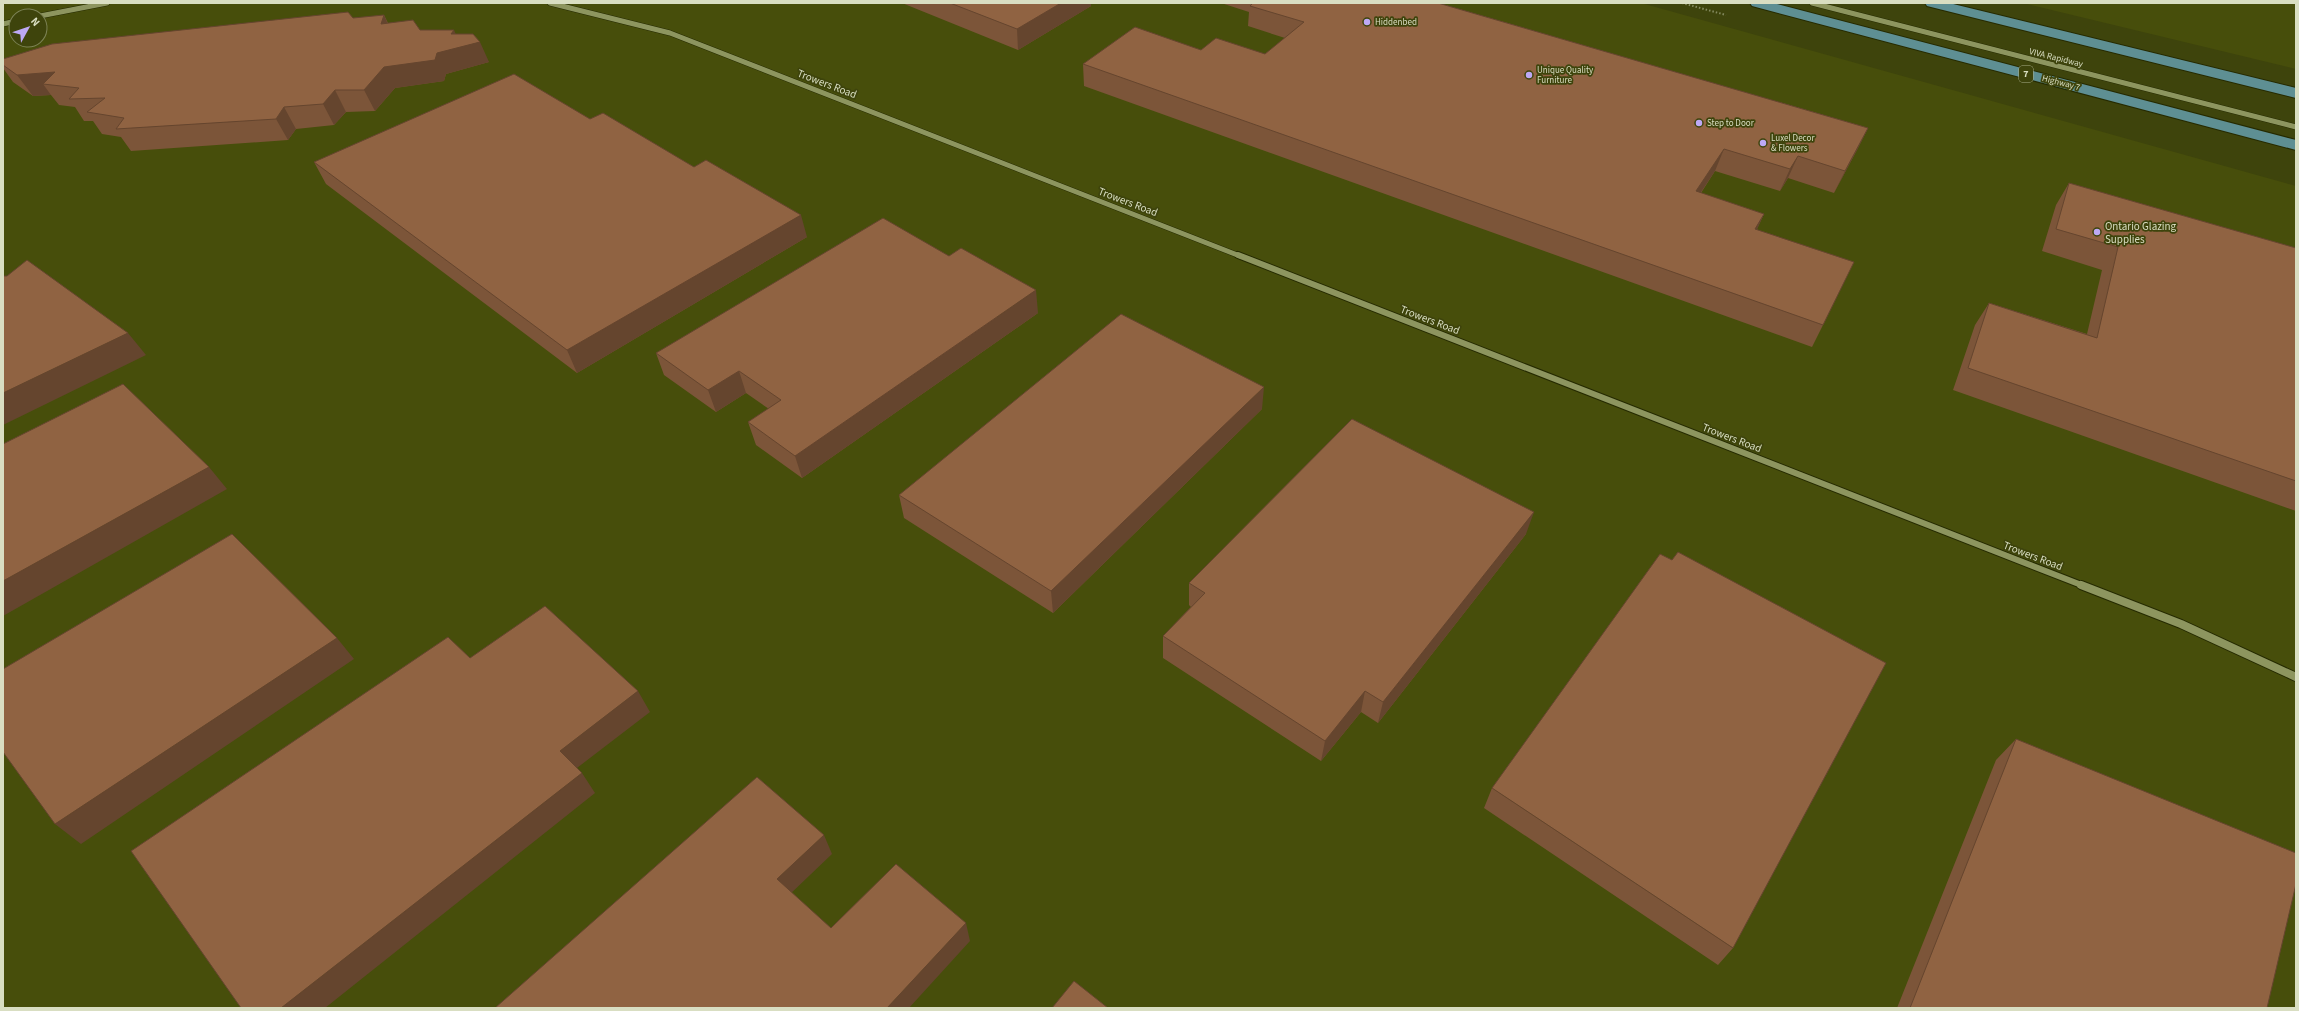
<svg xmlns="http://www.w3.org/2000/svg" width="2299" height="1011" font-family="'Source Sans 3',sans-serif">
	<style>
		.built { fill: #474e0b; fill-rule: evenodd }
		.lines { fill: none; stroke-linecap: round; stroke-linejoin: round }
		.minor-far2-casing { stroke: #252a01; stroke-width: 6 }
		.minor-far1-casing { stroke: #252a01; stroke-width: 8 }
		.minor-casing { stroke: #252a01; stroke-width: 10 }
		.major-casing { stroke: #252a01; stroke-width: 2 }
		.path { stroke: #848a5f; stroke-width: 2; stroke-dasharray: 1.5 2; stroke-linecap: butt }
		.minor-far2 { stroke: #8d955f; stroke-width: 5 }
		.minor-far1 { stroke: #8d955f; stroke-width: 6 }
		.minor { stroke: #8d955f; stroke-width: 8 }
		.major { fill: #5e8f93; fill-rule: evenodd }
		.wall { fill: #7c5539 }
		.shaded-wall { fill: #65452e }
		.building { fill: #906342; stroke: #65452e }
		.poi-dot { fill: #bda9f5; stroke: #3e440c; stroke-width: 1.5 }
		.labels { text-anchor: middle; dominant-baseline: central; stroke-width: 3.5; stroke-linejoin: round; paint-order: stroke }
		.far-poi-label { font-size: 9px; fill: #d9dec2; stroke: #3e440c; text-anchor: start }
		.far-street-label { font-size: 9px; fill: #d9dec2; stroke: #3e440c }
		.shield { fill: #3e440c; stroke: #aab08b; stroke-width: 1 }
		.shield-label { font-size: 10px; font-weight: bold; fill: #d9dec2 }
		.street-label { font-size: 11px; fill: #d9dec2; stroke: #3e440c }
		.poi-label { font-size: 11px; fill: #d9dec2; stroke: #3e440c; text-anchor: start }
	</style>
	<rect width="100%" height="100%" fill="#3e440c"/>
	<path class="built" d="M3 3H1641L2296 186V1008H3ZM16 16H40V40H16Z
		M2023 3H2296V69Z"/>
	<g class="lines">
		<defs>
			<path id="minor-far2" d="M550 3 670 33 1240 256
				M1812 3 2296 127
				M40 16 107 3
				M3 24 16 21"/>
			<path id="minor-far1" d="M1238 255 2084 586"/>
			<path id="minor" d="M2081 585 2181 624 2296 677"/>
			<path id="major" d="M1750 3H1773L2296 140V150L1752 6Z
				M1925 3H1949L2296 88V98L1927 6Z"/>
		</defs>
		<use href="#minor-far2" class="minor-far2-casing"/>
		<use href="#minor-far1" class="minor-far1-casing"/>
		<use href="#minor" class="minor-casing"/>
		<use href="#major" class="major-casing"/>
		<path class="path" d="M1682 3 1726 15"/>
		<use href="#minor-far2" class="minor-far2"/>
		<use href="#minor-far1" class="minor-far1"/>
		<use href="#minor" class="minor"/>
		<use href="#major" class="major"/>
	</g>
	<path class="wall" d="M902 3H1091V6L1018 50Z
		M1221 3H1438L1868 128 1857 150 1834 193 1788 178 1780 191 1715 171 1701 193 1764 214 1757 229 1823 325 1812 347 1084 86 1083 64 1201 50 1265 54 1285 38 1248 26 1249 12Z
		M384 15 388 23 420 30 456 34 489 62 446 74 444 81 395 88 375 111 346 112 334 125 296 129 288 140 131 151 121 137 102 134 93 121H84L75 107 59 105 51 95 33 96 13 82 3 68V59Z
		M590 119 807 237 577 373 326 184 314 162Z
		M2069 183 2296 248V511L1953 390 1975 325 1989 303 2087 334 2102 270 2042 251 2056 205Z
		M1038 313 802 478 756 445 748 422 769 409 746 393 716 412 664 375 656 353Z
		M1262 409 1053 613 904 518 899 495Z
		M1526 534 1378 723 1361 712 1321 761 1163 658V636L1191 607 1189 605V583Z
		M2016 739 2267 1008H1897L1996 760Z
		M1492 788 1733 948 1718 965 1484 808Z"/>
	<path class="shaded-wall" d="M1061 3H1091V6L1018 50 1017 29Z
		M384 15 393 36 381 24Z
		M454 30 461 46 480 42 489 62 446 74 444 81 395 88 375 111 364 90 384 67 437 53Z
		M55 72 43 84 51 95 33 96 17 75Z
		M335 90 346 112 334 125 323 104Z
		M284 107 296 129 288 140 276 119Z
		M1868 128 1857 150 1834 193 1845 171Z
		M1724 149 1715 171 1687 213 1696 191Z
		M1798 156 1788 178 1780 191 1790 169Z
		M1764 214 1754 236 1755 229Z
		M801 215 807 237 577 373 567 350Z
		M1036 290 1038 313 802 478 795 456Z
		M128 333 146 355 3 425V393Z
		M739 371 746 393 716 412 708 390Z
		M1264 387 1262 409 1053 613 1051 591Z
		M209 467 227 489 3 616V581Z
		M1534 512 1526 534 1378 723 1383 702Z
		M337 638 354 659 81 844 55 824Z
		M638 691 650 712 573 771 560 751Z
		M1365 691 1361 712 1321 761 1325 741Z
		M582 773 595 793 325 1008H281Z
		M824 835 832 854 787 897 777 879Z
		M966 923 970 941 909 1008H887Z"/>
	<path class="building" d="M950 3H1061L1017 29Z
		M1253 3H1438L1868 128 1845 171 1798 156 1790 169 1724 149 1696 191 1764 214 1755 229 1854 262 1823 325 1083 64 1135 27 1201 50 1216 38 1265 54 1304 22 1250 6Z
		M348 12 353 18 384 15 381 24 413 20 420 30H454L451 34H473L480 42 437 53 435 60 384 67 364 90H335L323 104 284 107 276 119 116 129 124 118 87 112 105 98 69 99 79 88 43 84 55 72 17 75 3 65V59L52 44Z
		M514 74 590 119 603 113 694 167 706 160 801 215 567 350 314 162Z
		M2069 183 2296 248V481L1968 368 1989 303 2097 338 2118 247 2056 229Z
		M883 218 949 256 961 248 1036 290 795 456 748 422 781 400 739 371 708 390 656 353Z
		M27 260 128 333 3 393V276H7Z
		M1121 314 1264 387 1051 591 899 495Z
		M123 384 209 467 3 581V444Z
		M1352 419 1534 512 1383 702 1365 691 1325 741 1163 636 1205 593 1189 583Z
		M232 534 337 638 55 824 3 752V669Z
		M1678 552 1886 663 1733 948 1492 788 1660 554 1672 560Z
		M545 606 638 691 560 751 582 773 281 1008H241L131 851 448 637 470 658Z
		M2016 739 2296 853V884L2267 1008H1910Z
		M757 777 824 835 777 879 831 928 896 864 966 923 887 1008H495Z
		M1074 981 1108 1008H1052Z"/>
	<g class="poi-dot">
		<circle cx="1367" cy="22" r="4"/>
		<circle cx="1529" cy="75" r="4"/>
		<circle cx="1699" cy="123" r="4"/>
		<circle cx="1763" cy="143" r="4"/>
		<circle cx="2097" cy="232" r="4"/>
	</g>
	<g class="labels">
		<g class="far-poi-label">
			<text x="1375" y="22">Hiddenbed</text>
			<text x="1537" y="70">Unique Quality<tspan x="1537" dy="10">Furniture</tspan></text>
			<text x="1707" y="123">Step to Door</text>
			<text x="1771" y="138">Luxel Decor<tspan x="1771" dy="10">&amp; Flowers</tspan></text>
		</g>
		<g class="far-street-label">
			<text transform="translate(2056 58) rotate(14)">VIVA Rapidway</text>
			<text transform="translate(2061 83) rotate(15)">Highway 7</text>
		</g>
		<rect class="shield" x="2019" y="66" width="14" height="16" rx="3"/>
		<g class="shield-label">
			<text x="2026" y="74">7</text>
		</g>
		<g class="street-label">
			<text transform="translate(827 84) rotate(21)">Trowers Road</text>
			<text transform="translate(1128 202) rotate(21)">Trowers Road</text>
			<text transform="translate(1430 320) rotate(21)">Trowers Road</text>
			<text transform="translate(1732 438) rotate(21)">Trowers Road</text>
			<text transform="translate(2033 556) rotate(21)">Trowers Road</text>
		</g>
		<g class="poi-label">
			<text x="2105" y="226">Ontario Glazing<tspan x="2105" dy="13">Supplies</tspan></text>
		</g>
	</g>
	<rect width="2299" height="1011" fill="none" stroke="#d9dec2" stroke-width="8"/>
	<g transform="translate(28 28) rotate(50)"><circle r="19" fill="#3e440c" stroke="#7c8255"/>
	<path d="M0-3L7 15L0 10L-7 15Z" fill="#bda9f5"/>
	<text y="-6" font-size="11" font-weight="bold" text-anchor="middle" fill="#d9dec2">N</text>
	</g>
</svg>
